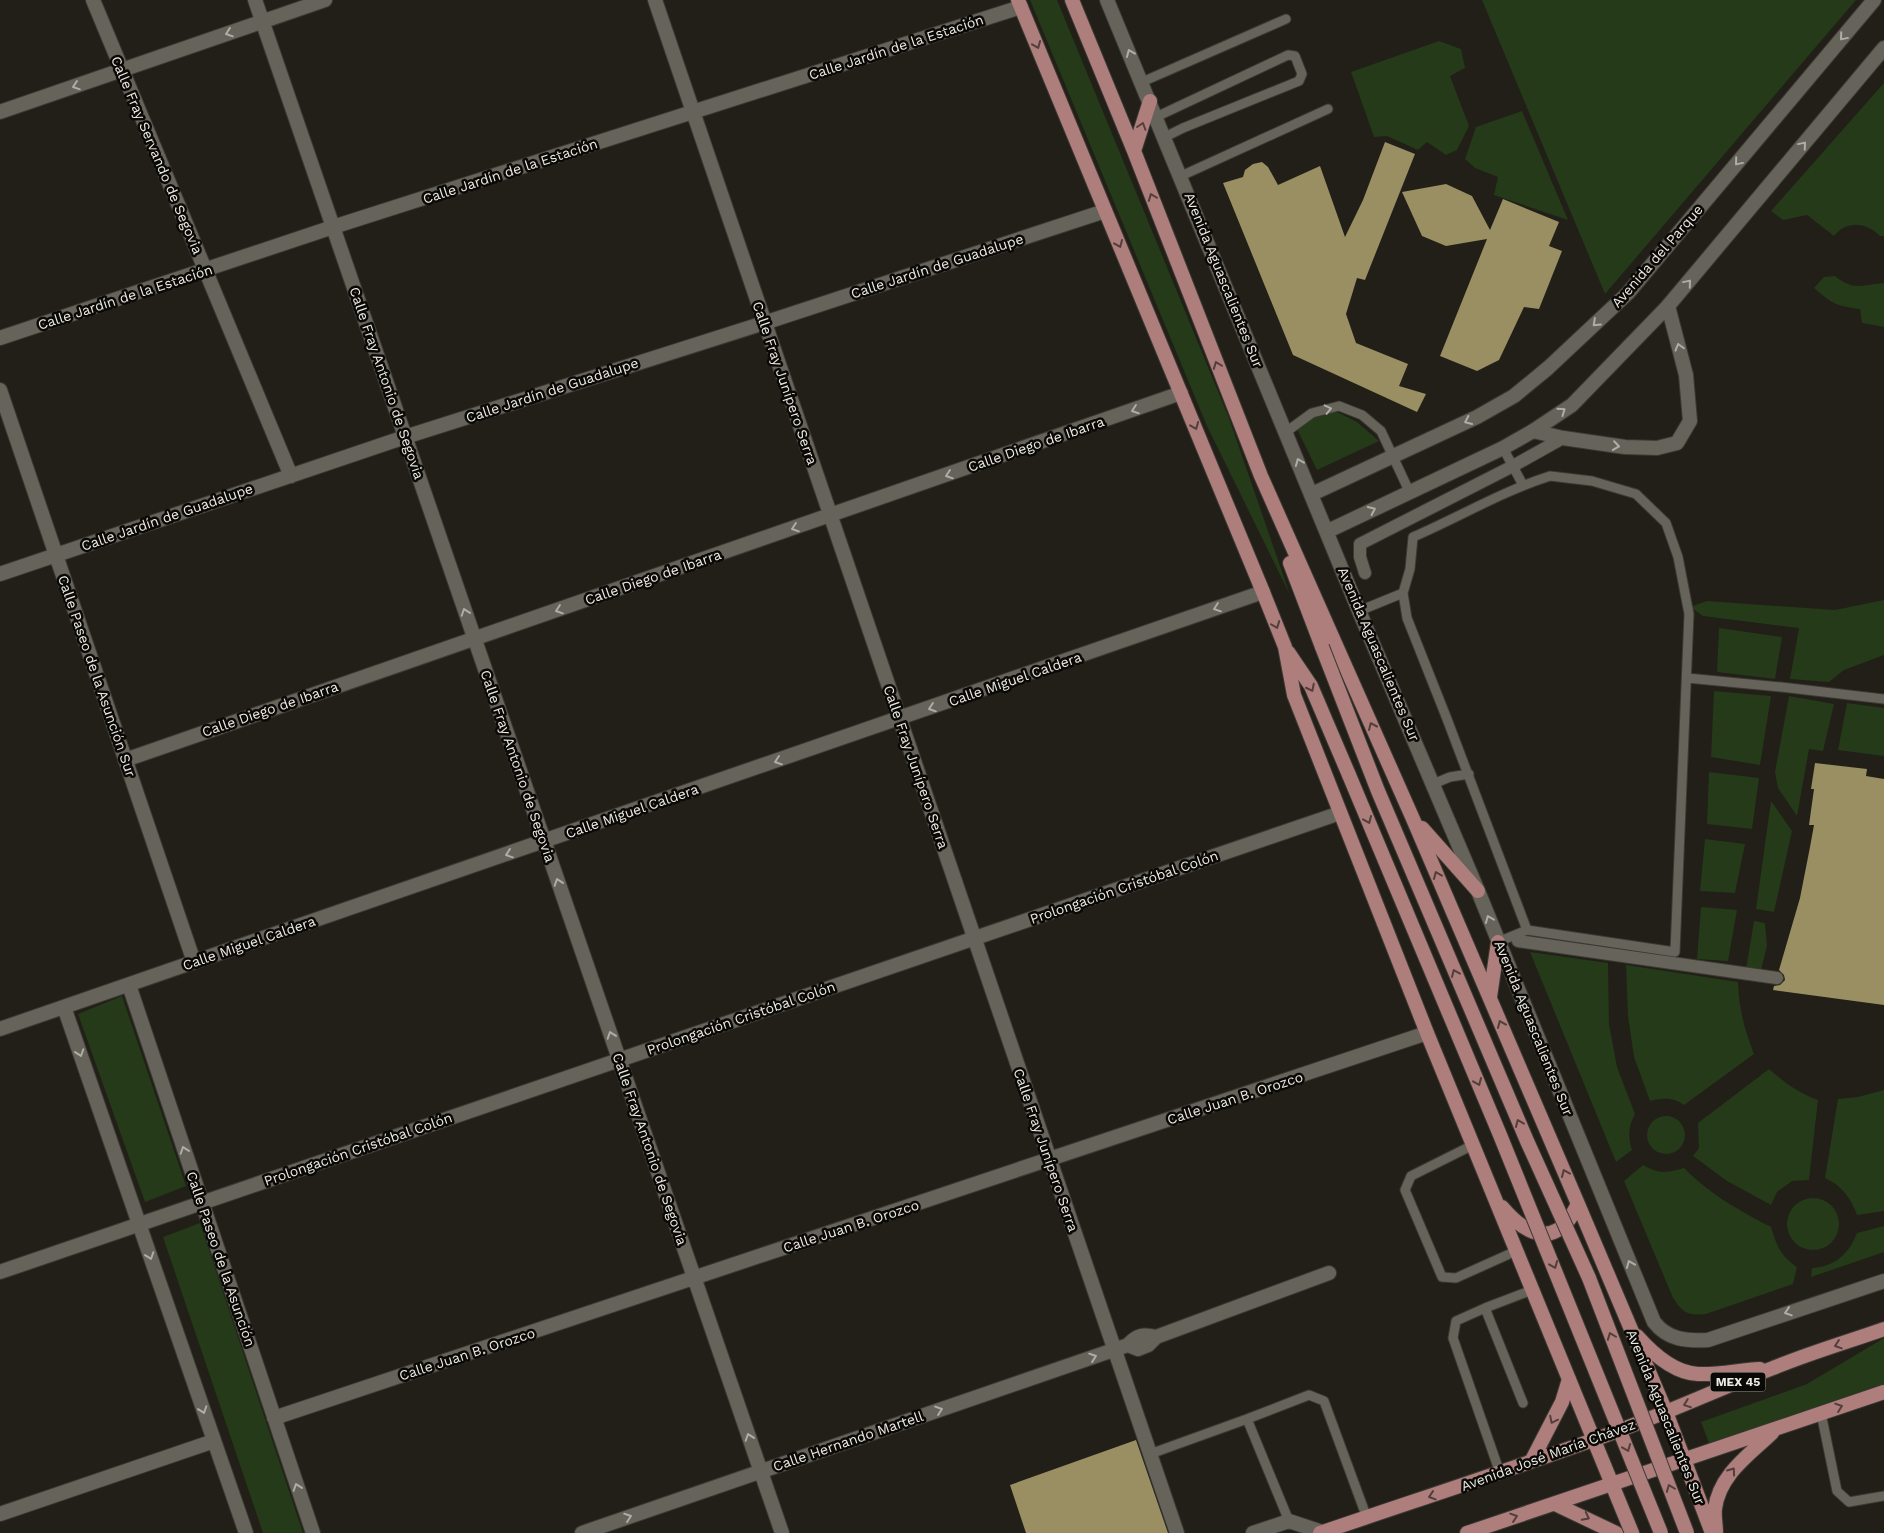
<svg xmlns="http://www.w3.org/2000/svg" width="1884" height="1533" font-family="'Work Sans',sans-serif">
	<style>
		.green { fill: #243a18 }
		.building { fill: #998f62 }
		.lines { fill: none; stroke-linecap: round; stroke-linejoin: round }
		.service-casing { stroke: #3c3a34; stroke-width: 11 }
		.pedestrian-casing { stroke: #3c3a34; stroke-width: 14 }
		.minor-casing { stroke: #3c3a34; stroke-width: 16 }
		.tertiary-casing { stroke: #3c3a34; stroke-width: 16 }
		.primary-casing { stroke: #3c3a34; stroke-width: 16 }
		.service { stroke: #66645a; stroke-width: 9 }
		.pedestrian { stroke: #66645a; stroke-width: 12 }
		.minor { stroke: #66645a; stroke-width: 14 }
		.tertiary { stroke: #66645a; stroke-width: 14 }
		.primary { stroke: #ad7e7b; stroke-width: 14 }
		.primary-bridge-casing { stroke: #3c3a34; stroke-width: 16; stroke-linecap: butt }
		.primary-bridge { stroke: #ad7e7b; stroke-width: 14 }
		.oneway { stroke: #afaea6 }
		.oneway2 { stroke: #533e3b }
		.labels { text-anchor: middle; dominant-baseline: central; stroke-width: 5; stroke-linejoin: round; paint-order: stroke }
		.shield { fill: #0a0906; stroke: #a8a6a1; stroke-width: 1 }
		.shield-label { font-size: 12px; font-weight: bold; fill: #ebeae4 }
		.street-label { font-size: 14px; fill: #ebeae4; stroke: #0a0906 }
	</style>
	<rect width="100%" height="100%" fill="#211f17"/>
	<path class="green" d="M1030 0H1057L1229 418 1290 595 1207 426Z
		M1482 0H1856L1605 294Z
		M1439 41 1461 49 1465 68 1450 76 1469 126 1457 150 1446 155 1427 142 1418 150 1387 136 1374 137 1351 72Z
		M1884 83V236H1880C1866 222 1847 220 1834 236L1807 215 1783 220 1771 211Z
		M1522 111 1568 220 1494 195 1498 177 1475 168 1465 159 1476 127Z
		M1835 276C1853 291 1862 285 1884 283V327L1862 323 1860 309C1837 306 1832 304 1814 288L1824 277Z
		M1335 411 1357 422 1379 441 1317 470 1297 429 1315 416Z
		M1884 600V655L1844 670 1829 682 1790 679 1799 628 1703 616 1690 607 1707 601 1835 610Z
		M1719 628 1782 637 1775 679 1717 672Z
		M1714 691 1771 696 1760 765 1711 757Z
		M1789 696 1834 704 1823 751 1809 749 1797 816 1778 788 1775 772Z
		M1847 703 1884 708V756L1838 750Z
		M1709 772 1759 778 1752 829 1707 824Z
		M1771 801 1792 831 1774 912 1756 909Z
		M1705 839 1745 844 1735 893 1700 891Z
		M1701 907 1737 910 1728 961 1697 959Z
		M1754 921 1765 923 1767 946 1761 970 1746 969Z
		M1530 952 1608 963 1609 1024 1617 1067 1635 1114C1628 1127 1628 1136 1632 1150L1616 1162Z
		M1626 965 1738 982C1739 1009 1744 1028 1754 1054L1684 1105C1673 1097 1663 1098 1650 1101L1634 1057 1628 1016Z
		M122 996 186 1186 145 1202 78 1014Z
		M1769 1069C1784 1082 1798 1093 1818 1100L1809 1180 1792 1181 1777 1192 1771 1205 1727 1181 1693 1156 1699 1148 1698 1123Z
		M1884 1090V1211L1857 1215C1851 1198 1841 1185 1825 1178L1838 1099 1858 1097Z
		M1647 1135a19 19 0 1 1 38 0a19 19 0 1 1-38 0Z
		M1643 1165C1659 1174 1667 1173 1684 1168 1711 1195 1737 1209 1771 1227 1777 1246 1780 1255 1797 1267L1793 1284 1706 1314C1688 1316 1683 1313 1673 1298L1624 1181Z
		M1787 1224a26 26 0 1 1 52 0a26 26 0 1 1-52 0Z
		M200 1223 303 1533H263L163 1237Z
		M1884 1226V1252L1811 1277 1812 1268C1834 1267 1849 1254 1857 1233Z
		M1884 1338V1384L1709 1443 1701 1422 1807 1384Z"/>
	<path class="building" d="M1385 142 1415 154 1365 280 1357 278 1346 314 1356 343 1408 364 1399 386 1426 394 1417 412 1293 355 1223 183 1243 177 1245 170 1253 164 1262 162 1268 167 1278 185 1320 166 1345 237 1363 200Z
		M1446 184 1472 196 1490 230 1503 199 1559 222 1549 246 1562 251 1539 309 1524 307 1499 360 1477 371 1440 356 1487 239 1446 246 1422 236 1402 192Z
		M1815 763 1867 769 1866 776 1884 779V1005L1773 990 1774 986 1780 985 1785 980 1784 975 1779 970 1800 898 1810 847 1814 825H1809L1814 789H1811Z
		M1136 1440 1168 1533H1026L1010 1485Z"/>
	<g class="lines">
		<defs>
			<path id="service" d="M1142 82 1286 19
				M1156 117 1288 55 1295 56 1302 74 1299 81 1183 128 1165 137
				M1181 176 1328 109
				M1286 432 1312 413 1339 406 1362 415 1381 431 1410 493
				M1503 448 1523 485
				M1550 476 1592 481 1636 494 1666 523 1678 557 1689 614 1675 952 1527 930 1447 719 1407 618 1403 593 1410 569 1413 537C1459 517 1503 491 1550 476Z
				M1359 611 1403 593
				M1687 678 1781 687 1884 699
				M1433 784 1450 777 1469 774
				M1498 942 1527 930
				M1473 1145 1411 1176 1405 1190 1442 1277 1456 1278 1516 1251
				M1485 1308 1456 1321 1453 1338 1500 1473
				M1523 1403 1485 1308 1532 1290
				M1821 1413 1837 1491 1849 1502 1884 1496
				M1247 1419 1309 1395 1324 1401 1367 1518
				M1150 1454 1247 1419 1289 1521"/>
			<path id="pedestrian" d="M1365 573 1360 557V544L1513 466 1563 438
				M1518 941 1777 978"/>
			<path id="minor" d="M93 0 291 476
				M255 0 782 1533
				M655 0 1177 1533
				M0 112 325 0
				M0 338 333 227 1021 7
				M0 390 194 962
				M1533 431 1563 438 1625 447 1657 448 1677 443 1690 421 1686 375 1668 306
				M0 574 405 437 764 323 1105 211
				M125 760 1181 393
				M129 985 313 1533
				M64 1007 246 1533
				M0 1029 1263 592
				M0 1272 1340 813
				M1128 1345 1138 1349 1148 1345 1156 1337 1329 1273
				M274 1418 1427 1033
				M0 1514 214 1441
				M582 1533 1128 1345C1137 1335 1143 1334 1156 1337
				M1253 1533 1289 1521 1322 1532"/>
			<path id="tertiary" d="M1107 0 1359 611 1478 891 1654 1322C1668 1340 1686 1341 1708 1340L1884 1281
				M1312 494 1477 417 1514 396 1548 368 1628 293 1874 0
				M1328 531 1503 448 1533 431 1572 405 1668 306 1884 48"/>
			<path id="primary" d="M1018 0 1263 592 1285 647 1294 695 1427 1033 1632 1533
				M1072 0 1134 151 1261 476 1413 819 1578 1204 1666 1412 1712 1533
				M1134 151 1150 101
				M1290 563 1322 647
				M1288 652 1311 686 1349 775
				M1422 828 1478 891
				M1490 997 1498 942
				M1502 1207C1519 1227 1545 1248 1568 1221 1572 1216 1575 1209 1578 1204
				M1637 1336C1652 1353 1674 1373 1698 1374 1718 1375 1740 1370 1760 1369
				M1532 1460 1562 1402 1569 1379
				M1555 1504 1616 1533
				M1716 1532C1716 1525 1714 1516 1715 1509 1719 1475 1749 1455 1772 1433
				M1320 1533C1411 1502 1503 1472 1593 1440 1654 1419 1713 1391 1773 1368 1809 1353 1847 1342 1884 1329
				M1467 1533 1884 1392"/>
		</defs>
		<use href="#service" class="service-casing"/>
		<use href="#pedestrian" class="pedestrian-casing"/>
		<use href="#minor" class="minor-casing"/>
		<use href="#tertiary" class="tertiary-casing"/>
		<use href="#primary" class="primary-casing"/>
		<use href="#service" class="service"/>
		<use href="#pedestrian" class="pedestrian"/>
		<use href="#minor" class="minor"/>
		<use href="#tertiary" class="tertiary"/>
		<use href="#primary" class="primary"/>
		<defs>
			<path id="primary-bridge" d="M1322 647 1378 791 1527 1141 1589 1278 1687 1533
				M1349 775 1500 1135 1661 1533"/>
		</defs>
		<use href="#primary-bridge" class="primary-bridge-casing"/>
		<use href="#primary-bridge" class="primary-bridge"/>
	</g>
	<defs><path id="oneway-chevron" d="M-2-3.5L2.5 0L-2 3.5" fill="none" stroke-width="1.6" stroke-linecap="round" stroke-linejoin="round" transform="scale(1.25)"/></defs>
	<g class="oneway">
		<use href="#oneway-chevron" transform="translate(229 33) rotate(161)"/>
		<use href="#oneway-chevron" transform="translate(1843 37) rotate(130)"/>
		<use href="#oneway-chevron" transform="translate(1130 53) rotate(-113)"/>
		<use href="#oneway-chevron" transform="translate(76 86) rotate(161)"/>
		<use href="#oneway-chevron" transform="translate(1803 145) rotate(-50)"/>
		<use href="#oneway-chevron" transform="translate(1738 162) rotate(130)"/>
		<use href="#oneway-chevron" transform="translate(1688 283) rotate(-50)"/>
		<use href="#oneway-chevron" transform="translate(1596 323) rotate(137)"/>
		<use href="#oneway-chevron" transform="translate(1679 347) rotate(-106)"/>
		<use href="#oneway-chevron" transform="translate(1328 409) rotate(-13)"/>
		<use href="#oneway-chevron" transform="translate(1135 410) rotate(161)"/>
		<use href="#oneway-chevron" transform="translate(1562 411) rotate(-35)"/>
		<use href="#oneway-chevron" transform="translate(1468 421) rotate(155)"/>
		<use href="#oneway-chevron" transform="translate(1616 446) rotate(8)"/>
		<use href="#oneway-chevron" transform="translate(1299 462) rotate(-112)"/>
		<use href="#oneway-chevron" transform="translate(949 475) rotate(161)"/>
		<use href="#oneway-chevron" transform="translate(1372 510) rotate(-25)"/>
		<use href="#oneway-chevron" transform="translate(795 528) rotate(161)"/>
		<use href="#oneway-chevron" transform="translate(1217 608) rotate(161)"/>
		<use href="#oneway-chevron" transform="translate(559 610) rotate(161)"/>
		<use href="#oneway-chevron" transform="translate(465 612) rotate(-109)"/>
		<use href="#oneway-chevron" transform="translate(932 708) rotate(161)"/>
		<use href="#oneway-chevron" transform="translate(778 761) rotate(161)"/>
		<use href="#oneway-chevron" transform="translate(509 854) rotate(161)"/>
		<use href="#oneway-chevron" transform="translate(558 882) rotate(-109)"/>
		<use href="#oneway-chevron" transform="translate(1489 919) rotate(-112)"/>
		<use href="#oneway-chevron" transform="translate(611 1035) rotate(-109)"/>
		<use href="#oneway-chevron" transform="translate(80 1053) rotate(71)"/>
		<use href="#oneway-chevron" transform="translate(184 1150) rotate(-109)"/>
		<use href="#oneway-chevron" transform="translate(150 1256) rotate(71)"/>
		<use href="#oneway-chevron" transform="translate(1630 1264) rotate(-112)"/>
		<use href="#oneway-chevron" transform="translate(1788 1312) rotate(162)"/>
		<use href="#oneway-chevron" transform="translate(1093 1357) rotate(-19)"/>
		<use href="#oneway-chevron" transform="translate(203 1410) rotate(71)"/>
		<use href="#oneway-chevron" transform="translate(939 1410) rotate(-19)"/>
		<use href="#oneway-chevron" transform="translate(749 1437) rotate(-109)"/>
		<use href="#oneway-chevron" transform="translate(297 1487) rotate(-109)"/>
		<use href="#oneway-chevron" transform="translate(628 1517) rotate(-19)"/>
	</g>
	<g class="oneway2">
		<use href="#oneway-chevron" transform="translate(1037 45) rotate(68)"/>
		<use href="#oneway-chevron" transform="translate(1142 126) rotate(-72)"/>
		<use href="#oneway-chevron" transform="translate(1152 197) rotate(-111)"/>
		<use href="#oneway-chevron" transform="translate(1119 244) rotate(67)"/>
		<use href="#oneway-chevron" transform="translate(1217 365) rotate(-111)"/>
		<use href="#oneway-chevron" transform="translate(1195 426) rotate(68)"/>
		<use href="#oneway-chevron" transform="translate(1276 625) rotate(69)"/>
		<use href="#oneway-chevron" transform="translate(1311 688) rotate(63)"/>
		<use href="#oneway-chevron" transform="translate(1372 726) rotate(-114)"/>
		<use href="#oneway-chevron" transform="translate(1368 820) rotate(67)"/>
		<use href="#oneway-chevron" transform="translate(1437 875) rotate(-113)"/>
		<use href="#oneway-chevron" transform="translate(1455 973) rotate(-113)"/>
		<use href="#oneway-chevron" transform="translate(1501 1024) rotate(-113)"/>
		<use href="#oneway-chevron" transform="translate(1478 1082) rotate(67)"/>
		<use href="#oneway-chevron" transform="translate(1519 1123) rotate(-113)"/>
		<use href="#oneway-chevron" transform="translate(1565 1173) rotate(-113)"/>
		<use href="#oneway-chevron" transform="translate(1554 1265) rotate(68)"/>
		<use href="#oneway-chevron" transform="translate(1611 1336) rotate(-111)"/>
		<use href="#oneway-chevron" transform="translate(1838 1345) rotate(161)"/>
		<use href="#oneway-chevron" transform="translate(1687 1404) rotate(159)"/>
		<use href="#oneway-chevron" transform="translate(1839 1407) rotate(-19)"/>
		<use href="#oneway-chevron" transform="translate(1553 1420) rotate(116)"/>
		<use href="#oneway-chevron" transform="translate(1627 1448) rotate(68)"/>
		<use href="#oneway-chevron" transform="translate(1732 1471) rotate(-54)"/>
		<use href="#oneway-chevron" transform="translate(1670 1488) rotate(-111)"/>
		<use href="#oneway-chevron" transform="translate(1432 1496) rotate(162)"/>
		<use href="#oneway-chevron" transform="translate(1514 1517) rotate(-19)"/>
		<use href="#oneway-chevron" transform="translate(1586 1517) rotate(27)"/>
	</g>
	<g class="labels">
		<rect class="shield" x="1710.5" y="1372.5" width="55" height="19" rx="4"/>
		<g class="shield-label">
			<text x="1738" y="1382">MEX 45</text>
		</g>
		<g class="street-label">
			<text transform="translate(896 47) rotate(-18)">Calle Jardín de la Estación</text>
			<text transform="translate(157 155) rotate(67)">Calle Fray Servando de Segovia</text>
			<text transform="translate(510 171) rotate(-18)">Calle Jardín de la Estación</text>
			<text transform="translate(1657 256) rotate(-49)">Avenida del Parque</text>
			<text transform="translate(937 266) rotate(-18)">Calle Jardín de Guadalupe</text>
			<text transform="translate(1224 280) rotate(68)">Avenida Aguascalientes Sur</text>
			<text transform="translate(125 297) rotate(-18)">Calle Jardín de la Estación</text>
			<text transform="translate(387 383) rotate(71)">Calle Fray Antonio de Segovia</text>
			<text transform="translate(785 383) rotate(71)">Calle Fray Junípero Serra</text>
			<text transform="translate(552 390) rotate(-18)">Calle Jardín de Guadalupe</text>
			<text transform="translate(1036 444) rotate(-19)">Calle Diego de Ibarra</text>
			<text transform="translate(167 517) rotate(-19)">Calle Jardín de Guadalupe</text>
			<text transform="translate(653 577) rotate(-19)">Calle Diego de Ibarra</text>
			<text transform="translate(1379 654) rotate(67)">Avenida Aguascalientes Sur</text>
			<text transform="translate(97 676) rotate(71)">Calle Paseo de la Asunción Sur</text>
			<text transform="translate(1015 679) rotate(-19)">Calle Miguel Caldera</text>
			<text transform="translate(270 709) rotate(-19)">Calle Diego de Ibarra</text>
			<text transform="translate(518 766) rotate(71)">Calle Fray Antonio de Segovia</text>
			<text transform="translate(916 767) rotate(71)">Calle Fray Junípero Serra</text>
			<text transform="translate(632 811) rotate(-19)">Calle Miguel Caldera</text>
			<text transform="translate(1124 887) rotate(-19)">Prolongación Cristóbal Colón</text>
			<text transform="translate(249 943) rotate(-19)">Calle Miguel Caldera</text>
			<text transform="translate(741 1018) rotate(-19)">Prolongación Cristóbal Colón</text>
			<text transform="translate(1534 1028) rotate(68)">Avenida Aguascalientes Sur</text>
			<text transform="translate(1235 1098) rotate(-18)">Calle Juan B. Orozco</text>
			<text transform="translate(358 1149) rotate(-19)">Prolongación Cristóbal Colón</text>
			<text transform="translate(650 1149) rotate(71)">Calle Fray Antonio de Segovia</text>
			<text transform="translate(1046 1150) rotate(71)">Calle Fray Junípero Serra</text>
			<text transform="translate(851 1226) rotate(-18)">Calle Juan B. Orozco</text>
			<text transform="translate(221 1259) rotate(71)">Calle Paseo de la Asunción</text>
			<text transform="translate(467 1354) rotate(-18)">Calle Juan B. Orozco</text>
			<text transform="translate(1666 1417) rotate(68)">Avenida Aguascalientes Sur</text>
			<text transform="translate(848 1441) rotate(-19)">Calle Hernando Martell</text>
			<text transform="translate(1548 1455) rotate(-20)">Avenida José María Chávez</text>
		</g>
	</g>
</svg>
